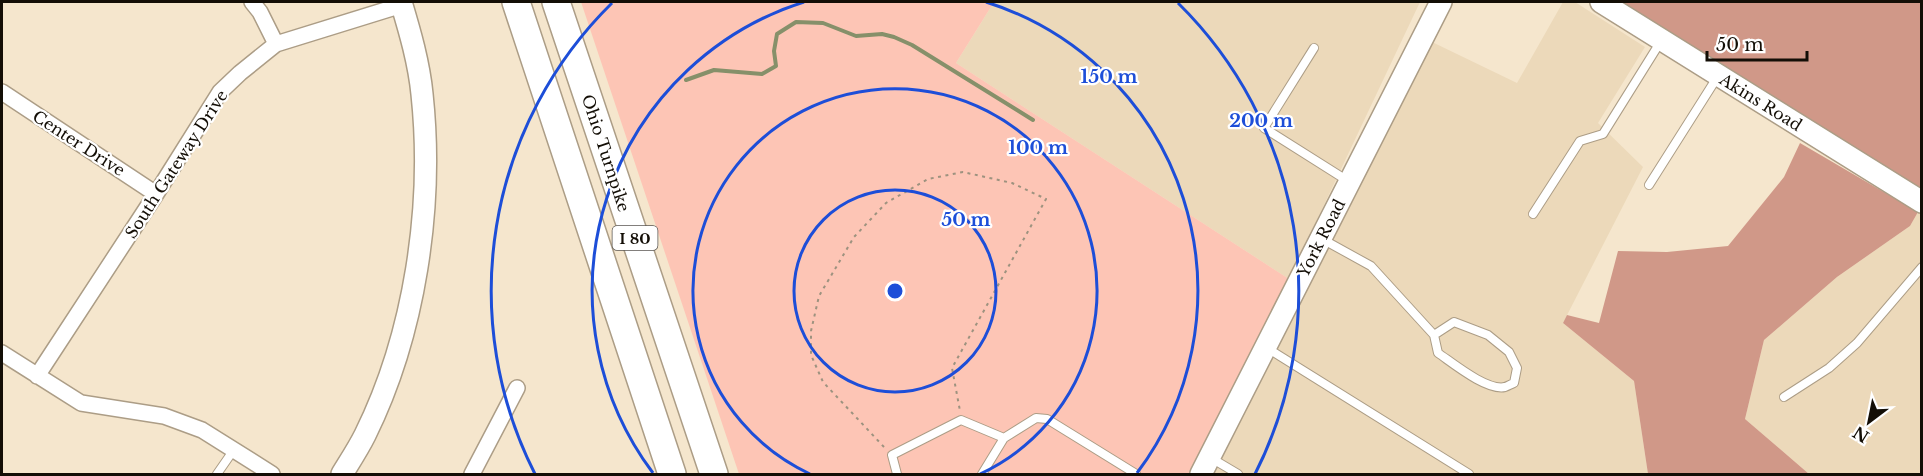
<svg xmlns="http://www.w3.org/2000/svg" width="1923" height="476" font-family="'Libre Baskerville',serif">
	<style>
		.built { fill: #ecd9ba }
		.green { fill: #fdc5b5 }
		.forest { fill: #d09888 }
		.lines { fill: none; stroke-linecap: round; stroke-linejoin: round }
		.stream { stroke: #86906a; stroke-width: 4 }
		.lane-casing { stroke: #ac9d86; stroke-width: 10 }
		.street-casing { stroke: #ac9d86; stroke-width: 18 }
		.secondary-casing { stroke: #ac9d86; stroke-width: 24 }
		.highway-casing { stroke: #ac9d86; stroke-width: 30 }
		.path { stroke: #9d927f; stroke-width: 2; stroke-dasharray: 3 4.5; stroke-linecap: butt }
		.lane { stroke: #fff; stroke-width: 8 }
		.street { stroke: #fff; stroke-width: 15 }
		.secondary { stroke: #fff; stroke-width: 21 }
		.highway { stroke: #fff; stroke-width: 27 }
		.ring { fill: none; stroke: #1d4ed8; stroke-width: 3 }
		.labels { text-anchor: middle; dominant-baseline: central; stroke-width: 4.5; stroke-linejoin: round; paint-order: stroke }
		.shield { fill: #fff; stroke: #5a5651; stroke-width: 1.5 }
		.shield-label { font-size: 15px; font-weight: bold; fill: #130e06 }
		.street-label { font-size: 16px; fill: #130e06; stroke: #fff }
		.centre { fill: #1d4ed8; stroke: #fff; stroke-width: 3 }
		.ring-label { font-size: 18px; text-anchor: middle; font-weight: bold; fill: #1d4ed8; stroke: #fff; stroke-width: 4.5; stroke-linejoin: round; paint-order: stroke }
	</style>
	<rect width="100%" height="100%" fill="#f5e6cd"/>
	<path class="built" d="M994 2H1420L1289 279 956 63Z
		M1563 2H1575L1645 47 1598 123 1643 167 1563 323 1634 381 1648 474H1211L1430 41 1517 83Z
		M1918 212 1921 214V474H1809L1745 419 1764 340 1837 277 1910 226Z"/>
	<path class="green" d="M581 2H994L956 63 1289 279 1189 474H739Z"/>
	<path class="forest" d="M1615 2H1921V192Z
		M1800 143 1918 212 1910 226 1837 277 1764 340 1745 419 1809 474H1648L1634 381 1563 323 1567 315 1599 323 1618 251 1667 252 1728 246 1784 177Z"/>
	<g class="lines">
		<path class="stream" d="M686 80 714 70 762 74 776 66 774 51 777 34 796 22 823 23 856 36 882 34 894 37 912 45 1033 120"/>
		<defs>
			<path id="lane" d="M1314 48 1264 128 1348 181
				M1649 185 1718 76
				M1533 214 1580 141 1603 134 1661 41
				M1322 239 1371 266 1434 335 1454 322 1488 335 1509 352 1517 368 1514 383C1511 384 1508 386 1505 387 1487 391 1454 364 1438 353L1434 335
				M1267 348 1469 474
				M1784 397 1829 368 1857 343 1922 267
				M1211 458 1238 474
				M217 474 233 451
				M897 474 892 455 961 420 1004 438
				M982 474 1004 438 1036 418 1047 419 1136 474"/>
			<path id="street" d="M252 2 260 12 276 44
				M2 92 156 194
				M2 353 81 403 164 416 202 430 272 474
				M37 376 156 194 220 92 240 73 276 44 402 5
				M472 474 517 388"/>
			<path id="secondary" d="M1601 2 1922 202
				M342 474C350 461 358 449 365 435 415 334 434 206 422 94 419 63 410 32 401 2
				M1201 474 1441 2"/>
			<path id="highway" d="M516 2 672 474
				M556 2 714 474"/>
		</defs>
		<use href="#lane" class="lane-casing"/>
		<use href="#street" class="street-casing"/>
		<use href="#secondary" class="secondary-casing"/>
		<use href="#highway" class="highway-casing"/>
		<path class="path" d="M884 447 823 382 811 355V331L819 296 854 237 886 203 928 179 963 172 1012 183 1046 199 952 368 960 411"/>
		<use href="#lane" class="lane"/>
		<use href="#street" class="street"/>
		<use href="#secondary" class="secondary"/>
		<use href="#highway" class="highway"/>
	</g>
	<g class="ring">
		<circle cx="895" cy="291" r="101"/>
		<path d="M810 474A202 202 0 1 1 980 474"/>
		<path d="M653 473A303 303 0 0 1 804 2M986 2A303 303 0 0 1 1137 473"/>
		<path d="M535 474A404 404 0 0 1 612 3M1178 3A404 404 0 0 1 1255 474"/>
	</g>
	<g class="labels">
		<rect class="shield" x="612.5" y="226" width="45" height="24" rx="4.5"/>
		<g class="shield-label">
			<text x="635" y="238">I 80</text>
		</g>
		<g class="street-label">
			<text transform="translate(1761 102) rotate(32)">Akins Road</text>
			<text transform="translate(79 143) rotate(33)">Center Drive</text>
			<text transform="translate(606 153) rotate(72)">Ohio Turnpike</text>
			<text transform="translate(176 164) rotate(-57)">South Gateway Drive</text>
			<text transform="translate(1321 238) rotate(-63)">York Road</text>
		</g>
	</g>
	<circle cx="895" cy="291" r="9" class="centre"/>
	<g class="ring-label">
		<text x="1109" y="83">150 m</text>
		<text x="1261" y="127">200 m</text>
		<text x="1038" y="154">100 m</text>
		<text x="966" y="226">50 m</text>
	</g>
	<rect width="1923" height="476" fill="none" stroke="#130e06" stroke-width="6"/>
	<g transform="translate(1869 422) rotate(212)" stroke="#ffffff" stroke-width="4.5" paint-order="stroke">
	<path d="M0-4.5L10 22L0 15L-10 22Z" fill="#130e06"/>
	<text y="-9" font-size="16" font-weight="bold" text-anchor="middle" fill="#130e06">N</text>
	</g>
	<path d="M1707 51v9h100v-9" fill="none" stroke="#130e06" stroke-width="3"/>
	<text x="1716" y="51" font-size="18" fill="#130e06" stroke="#ffffff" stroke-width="4.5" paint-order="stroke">50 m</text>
</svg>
